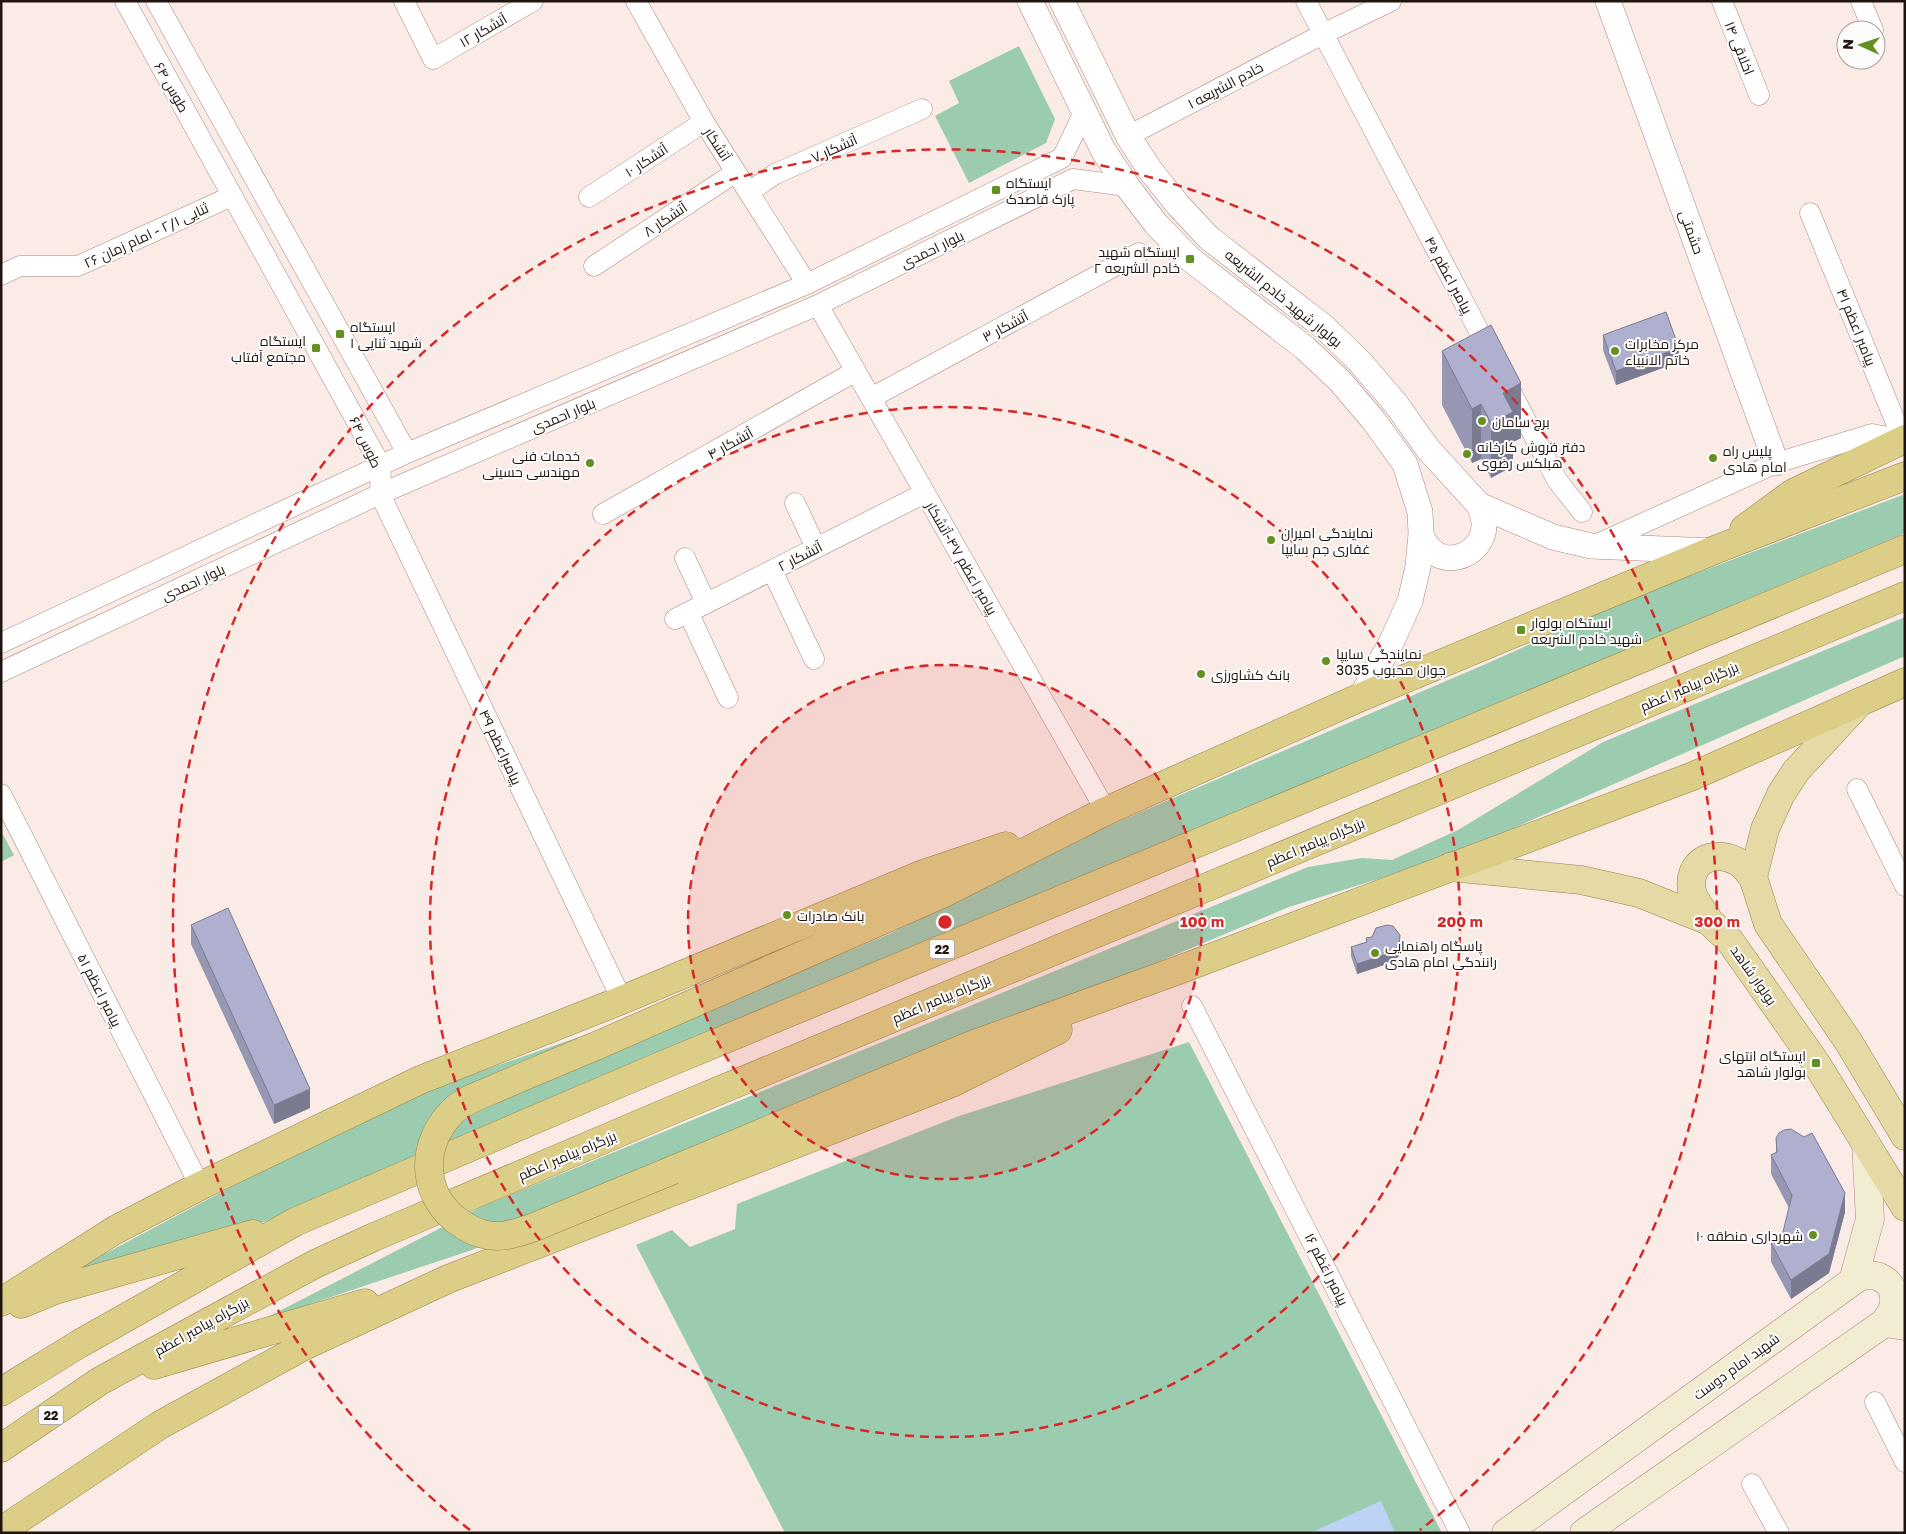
<svg xmlns="http://www.w3.org/2000/svg" width="1906" height="1534" font-family="'Golos Text',Cairo,sans-serif">
	<style>
		.green { fill: #9cccb0 }
		.water { fill: #bcd3f6 }
		.lines { fill: none; stroke-linecap: round; stroke-linejoin: round }
		.minor-casing { stroke: #aa887d; stroke-width: 21 }
		.tertiary-casing { stroke: #aa887d; stroke-width: 26 }
		.secondary-casing { stroke: #aa887d; stroke-width: 29 }
		.primary-casing { stroke: #95854a; stroke-width: 29 }
		.trunk-casing { stroke: #95854a; stroke-width: 29 }
		.minor { stroke: #fff; stroke-width: 20 }
		.tertiary { stroke: #fff; stroke-width: 25 }
		.secondary { stroke: #f2edd2; stroke-width: 28 }
		.primary { stroke: #e5daa5; stroke-width: 28 }
		.trunk { stroke: #dcce87; stroke-width: 28 }
		.trunk-bridge-casing { stroke: #95854a; stroke-width: 29; stroke-linecap: butt }
		.trunk-bridge { stroke: #dcce87; stroke-width: 28 }
		.wall { fill: #9697b2 }
		.shaded-wall { fill: #7a7b91 }
		.building { fill: #afb0cf; stroke: #7a7b91 }
		.ring { fill: none; stroke: #d62828; stroke-width: 2.5; stroke-dasharray: 9 6 }
		.poi-dot { fill: #649022; stroke: #fcfcfc; stroke-width: 2 }
		.labels { text-anchor: middle; dominant-baseline: central; stroke-width: 4; stroke-linejoin: round; paint-order: stroke }
		.shield { fill: #fcfcfc; stroke: #625a56; stroke-width: 1 }
		.shield-label { font-size: 12px; font-weight: bold; fill: #20140f }
		.street-label { font-size: 14px; fill: #20140f; stroke: #fcfcfc }
		.poi-label { font-size: 14px; fill: #20140f; stroke: #fcfcfc; text-anchor: start }
		.centre { fill: #d62828; stroke: #fcfcfc; stroke-width: 2.5 }
		.ring-label { font-size: 15px; text-anchor: middle; font-weight: bold; fill: #d62828; stroke: #fcfcfc; stroke-width: 4; stroke-linejoin: round; paint-order: stroke }
	</style>
	<rect width="100%" height="100%" fill="#faebe6"/>
	<path class="green" d="M1019 46 1055 119 1046 143 969 183 935 116 959 103 949 81Z
		M1905 494V533L477 1129 288 1215 57 1279 390 1103 576 1038 595 1058 889 934 1101 829 1488 663 1639 595Z
		M1905 617V656L1448 857 1289 907 472 1250 262 1320 483 1206 1308 867 1362 858 1392 860 1458 830 1603 742Z
		M1 831 14 855 1 862Z
		M1189 1042 1442 1533H785L636 1245 672 1230 690 1247 735 1229 737 1204 959 1116Z"/>
	<path class="water" d="M1381 1501 1395 1533H1313L1312 1532Z"/>
	<g class="lines">
		<defs>
			<path id="minor" d="M125 1 381 466 380 494 622 1000
				M156 1 407 453
				M404 1 433 59 533 1
				M636 1 704 122 807 284
				M1306 1 1492 356
				M1722 1 1759 95
				M1861 1 1873 30
				M1128 136 1323 34 1391 1
				M749 192 775 174 922 109
				M589 197 704 122
				M1810 213 1903 440
				M594 266 736 172
				M1 275 20 266H78L232 196
				M818 305 1106 811
				M1509 388 1557 480 1582 512
				M871 398 1139 253
				M795 503 816 548
				M603 514 856 371
				M1593 546 1776 463 1872 434 1903 440
				M685 558 706 603
				M772 570 814 659
				M688 612 728 698
				M675 619 925 493
				M1 643 407 453 807 284 1062 158 1084 112
				M1 672 380 494 818 305 1073 179 1127 186
				M1857 789 1905 886
				M1 794 200 1186
				M1192 1006 1460 1533
				M1875 1402 1905 1462
				M1752 1484 1779 1533"/>
			<path id="tertiary" d="M1030 1 1103 150 1127 186 1156 224 1190 259 1305 348 1340 381 1374 421 1405 464 1420 512 1421 534 1418 567 1410 601 1391 643 1361 697
				M1062 1 1128 136 1150 170 1178 205 1209 238 1324 327 1360 362 1396 404 1428 449 1479 505 1553 537 1591 546 1712 551
				M1608 1 1776 463
				M1421 534C1423 539 1426 545 1429 548 1449 570 1485 552 1484 524 1484 518 1481 510 1479 505"/>
			<path id="secondary" d="M1853 1281C1870 1268 1896 1278 1894 1302 1894 1310 1889 1316 1884 1323
				M1506 1533 1853 1281 1870 1219 1866 1143
				M1584 1533 1884 1323 1905 1326"/>
			<path id="primary" d="M1860 702 1796 771 1781 794 1765 829 1753 877 1768 924 1848 1041 1905 1136
				M1450 867 1581 880 1639 893 1709 921 1730 941 1816 1063 1905 1207
				M1709 921C1704 912 1694 901 1692 891 1687 862 1712 849 1736 861 1743 864 1748 872 1753 877"/>
			<path id="trunk" d="M1744 529 1793 493 1905 439
				M596 1046 942 894 1106 811 1361 697 1712 551 1905 476
				M673 1170 972 1045 1176 971 1693 776 1905 682
				M1 1302 115 1230 200 1186 420 1080 622 1000 923 874 1006 846
				M21 1304 55 1290 253 1234
				M154 1365 365 1303
				M1 1392 79 1344 295 1222 651 1070 1905 549
				M1 1448 100 1381 315 1264 374 1237 670 1111 1905 596
				M1 1531 160 1425 304 1346 448 1279 952 1083 1058 1030"/>
		</defs>
		<use href="#minor" class="minor-casing"/>
		<use href="#tertiary" class="tertiary-casing"/>
		<use href="#secondary" class="secondary-casing"/>
		<use href="#primary" class="primary-casing"/>
		<use href="#trunk" class="trunk-casing"/>
		<use href="#minor" class="minor"/>
		<use href="#tertiary" class="tertiary"/>
		<use href="#secondary" class="secondary"/>
		<use href="#primary" class="primary"/>
		<use href="#trunk" class="trunk"/>
		<defs>
			<path id="trunk-bridge" d="M596 1046C564 1059 532 1073 501 1086 486 1093 465 1099 453 1111 421 1143 420 1191 456 1220 465 1227 476 1233 487 1235 503 1238 517 1233 532 1228L673 1170"/>
		</defs>
		<use href="#trunk-bridge" class="trunk-bridge-casing"/>
		<use href="#trunk-bridge" class="trunk-bridge"/>
	</g>
	<path class="wall" d="M1603 335 1679 362 1616 385 1603 350Z
		M1442 351 1521 438 1513 442V466L1491 478 1481 459 1472 463 1442 405Z
		M191 925 310 1108 274 1124 191 944Z
		M1372 937 1400 944 1399 956 1390 963 1357 974 1351 956V947L1366 942V938Z
		M1776 1138 1845 1212 1829 1273 1791 1299 1771 1262V1243L1782 1236 1789 1208 1771 1174V1155L1776 1153Z"/>
	<path class="shaded-wall" d="M1679 348V362L1616 385V371Z
		M1521 383V438L1513 442V466L1491 478V423L1503 393Z
		M1481 404V459L1472 463V409Z
		M1400 935 1399 956 1390 963 1357 974V964Z
		M310 1089V1108L274 1124V1105Z
		M1845 1193V1212L1829 1273 1791 1299V1280Z"/>
	<path class="building" d="M1666 312 1679 348 1616 371 1603 335Z
		M1491 325 1521 383 1503 393 1513 412 1491 423 1481 404 1472 409 1442 351Z
		M228 908 310 1089 274 1105 191 925Z
		M1387 925 1393 926 1400 935 1399 946 1390 953 1357 964 1351 947 1367 942 1366 938 1372 937 1376 928Z
		M1791 1129 1804 1137 1812 1133 1845 1193 1829 1254 1791 1280 1771 1243 1782 1236 1792 1195 1771 1155 1777 1152 1776 1138 1779 1133 1784 1130Z"/>
	<circle cx="945" cy="922" r="257" fill="#d62828" fill-opacity=".12"/>
	<g class="ring">
		<circle cx="945" cy="922" r="257"/>
		<circle cx="945" cy="922" r="515"/>
		<path d="M470 1530A772 772 0 1 1 1420 1530"/>
	</g>
	<g class="poi-dot">
		<rect x="991" y="185" width="10" height="10" rx="2.5"/>
		<rect x="1185" y="254" width="10" height="10" rx="2.5"/>
		<rect x="335" y="329" width="10" height="10" rx="2.5"/>
		<rect x="311" y="343" width="10" height="10" rx="2.5"/>
		<circle cx="1615" cy="351" r="5"/>
		<circle cx="1482" cy="421" r="5"/>
		<circle cx="1467" cy="454" r="5"/>
		<circle cx="1713" cy="458" r="5"/>
		<circle cx="590" cy="463" r="5"/>
		<circle cx="1271" cy="540" r="5"/>
		<rect x="1516" y="625" width="10" height="10" rx="2.5"/>
		<circle cx="1326" cy="661" r="5"/>
		<circle cx="1201" cy="674" r="5"/>
		<circle cx="787" cy="915" r="5"/>
		<circle cx="1375" cy="953" r="5"/>
		<rect x="1811" y="1058" width="10" height="10" rx="2.5"/>
		<circle cx="1813" cy="1235" r="5"/>
	</g>
	<g class="labels">
		<g class="shield">
			<rect x="929.5" y="939.5" width="25" height="19" rx="4"/>
			<rect x="38.5" y="1405.5" width="25" height="19" rx="4"/>
		</g>
		<g class="shield-label">
			<text x="942" y="949">22</text>
			<text x="51" y="1415">22</text>
		</g>
		<g class="street-label">
			<text transform="translate(483 30) rotate(-30)">آتشکار ۱۲</text>
			<text transform="translate(1740 48) rotate(68)">اخلاقی ۱۴</text>
			<text transform="translate(1225 85) rotate(-28)">خادم الشریعه ۱</text>
			<text transform="translate(172 87) rotate(61)">طوس ۶۴</text>
			<text transform="translate(718 144) rotate(57)">آتشکار</text>
			<text transform="translate(834 148) rotate(-24)">آتشکار ۷</text>
			<text transform="translate(646 160) rotate(-33)">آتشکار ۱۰</text>
			<text transform="translate(665 219) rotate(-34)">آتشکار ۸</text>
			<text transform="translate(1692 232) rotate(70)">حشمتی</text>
			<text transform="translate(146 235) rotate(-25)">ثنایی ۲/۱ - امام زمان ۲۶</text>
			<text transform="translate(932 249) rotate(-26)">بلوار احمدی</text>
			<text transform="translate(1449 275) rotate(62)">پیامبر اعظم ۴۵</text>
			<text transform="translate(1284 298) rotate(39)">بولوار شهید خادم الشریعه</text>
			<text transform="translate(1005 326) rotate(-28)">آتشکار ۳</text>
			<text transform="translate(1857 327) rotate(68)">پیامبر اعظم ۴۱</text>
			<text transform="translate(563 415) rotate(-23)">بلوار احمدی</text>
			<text transform="translate(366 442) rotate(64)">طوس ۶۴</text>
			<text transform="translate(730 443) rotate(-29)">آتشکار ۴</text>
			<text transform="translate(800 556) rotate(-27)">آتشکار ۲</text>
			<text transform="translate(962 558) rotate(60)">پیامبر اعظم ۴۷-آتشکار</text>
			<text transform="translate(193 582) rotate(-25)">بلوار احمدی</text>
			<text transform="translate(1689 686) rotate(-23)">بزرگراه پیامبر اعظم</text>
			<text transform="translate(501 747) rotate(65)">پیامبراعظم ۴۹</text>
			<text transform="translate(1315 842) rotate(-23)">بزرگراه پیامبر اعظم</text>
			<text transform="translate(1754 975) rotate(55)">بولوار شاهد</text>
			<text transform="translate(100 990) rotate(63)">پیامبر اعظم ۵۱</text>
			<text transform="translate(941 998) rotate(-23)">بزرگراه پیامبر اعظم</text>
			<text transform="translate(567 1155) rotate(-23)">بزرگراه پیامبر اعظم</text>
			<text transform="translate(1327 1269) rotate(63)">پیامبر اعظم ۱۶</text>
			<text transform="translate(201 1326) rotate(-29)">بزرگراه پیامبر اعظم</text>
			<text transform="translate(1736 1366) rotate(-36)">شهید امام دوست</text>
		</g>
		<g class="poi-label">
			<text x="1006" y="182">ایستگاه<tspan x="1006" dy="16">پارک قاصدک</tspan></text>
			<text x="1180" y="251" text-anchor="end">ایستگاه شهید<tspan x="1180" dy="16">خادم الشریعه ۲</tspan></text>
			<text x="350" y="326">ایستگاه<tspan x="350" dy="16">شهید ثنایی ۱</tspan></text>
			<text x="306" y="340" text-anchor="end">ایستگاه<tspan x="306" dy="16">مجتمع آفتاب</tspan></text>
			<text x="1625" y="343">مرکز مخابرات<tspan x="1625" dy="16">خاتم الانبیاء</tspan></text>
			<text x="1492" y="421">برج سامان</text>
			<text x="1477" y="446">دفتر فروش کارخانه<tspan x="1477" dy="16">هبلکس رضوی</tspan></text>
			<text x="1723" y="450">پلیس راه<tspan x="1723" dy="16">امام هادی</tspan></text>
			<text x="580" y="455" text-anchor="end">خدمات فنی<tspan x="580" dy="16">مهندسی حسینی</tspan></text>
			<text x="1281" y="532">نمایندگی امیران<tspan x="1281" dy="16">غفاری جم سایپا</tspan></text>
			<text x="1531" y="622">ایستگاه بولوار<tspan x="1531" dy="16">شهید خادم الشریعه</tspan></text>
			<text x="1336" y="653">نمایندگی سایپا<tspan x="1336" dy="16">جوان محبوب 3035</tspan></text>
			<text x="1211" y="674">بانک کشاورزی</text>
			<text x="797" y="915">بانک صادرات</text>
			<text x="1385" y="945">پاسگاه راهنمایی<tspan x="1385" dy="16">رانندگی امام هادی</tspan></text>
			<text x="1806" y="1055" text-anchor="end">ایستگاه انتهای<tspan x="1806" dy="16">بولوار شاهد</tspan></text>
			<text x="1803" y="1235" text-anchor="end">شهرداری منطقه ۱۰</text>
		</g>
	</g>
	<circle cx="945" cy="922" r="8" class="centre"/>
	<g class="ring-label">
		<text x="1202" y="927">100 m</text>
		<text x="1460" y="927">200 m</text>
		<text x="1717" y="927">300 m</text>
	</g>
	<rect width="1906" height="1534" fill="none" stroke="#20140f" stroke-width="5"/>
	<g transform="translate(1861 45) rotate(273)"><circle r="24" fill="#fcfcfc" stroke="#a49f9d"/>
	<path d="M0-4L9 19L0 12L-9 19Z" fill="#649022"/>
	<text y="-8" font-size="14" font-weight="bold" text-anchor="middle" fill="#20140f">N</text>
	</g>
</svg>
